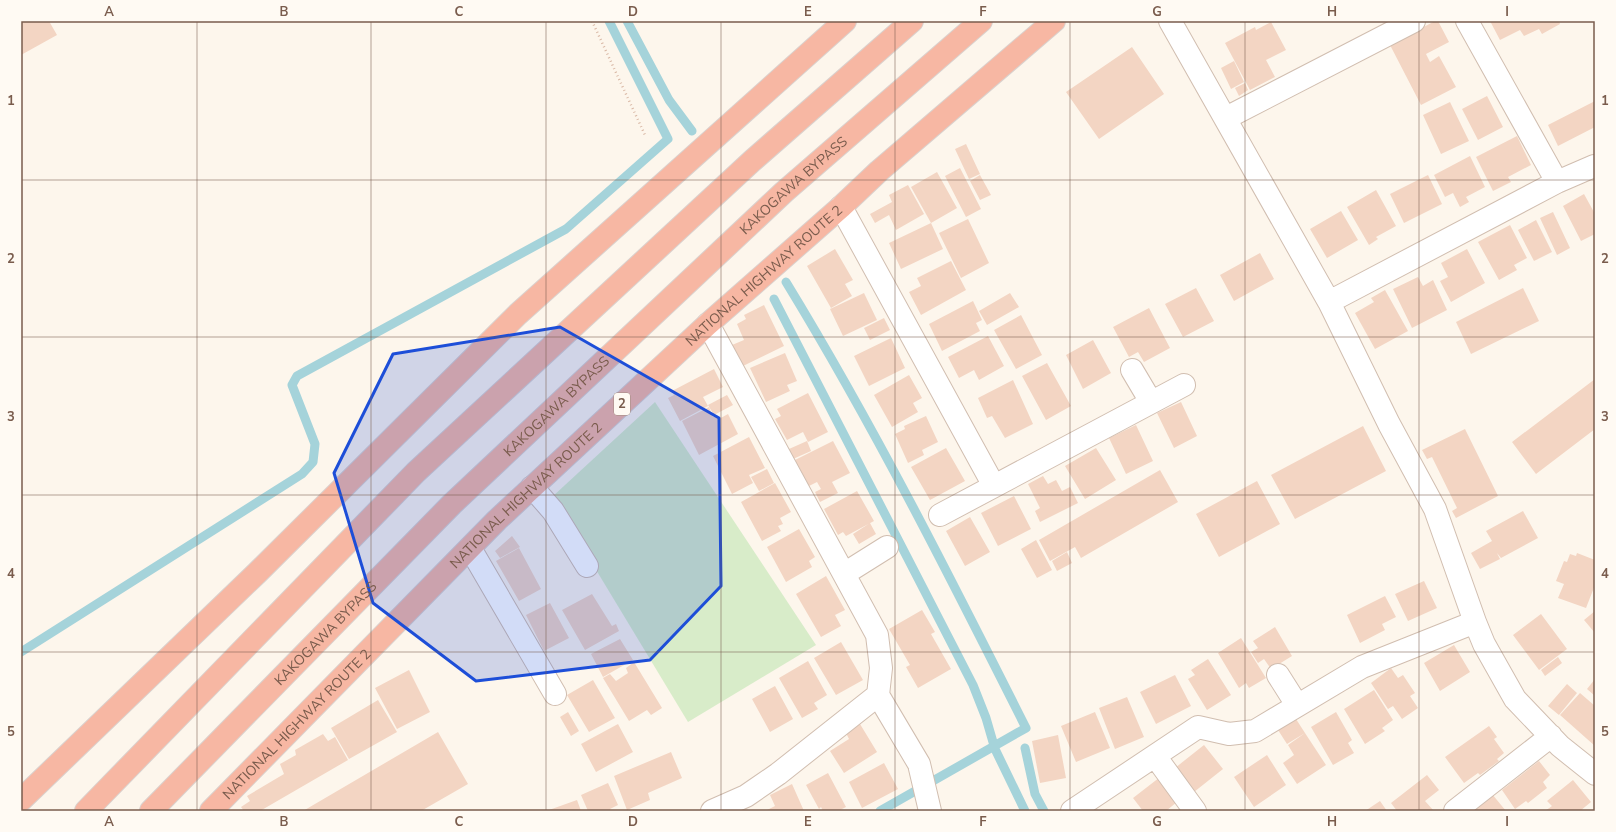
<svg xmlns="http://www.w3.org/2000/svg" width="1616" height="832" font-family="'Nunito Sans',sans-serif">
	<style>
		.green { fill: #d8ecc9 }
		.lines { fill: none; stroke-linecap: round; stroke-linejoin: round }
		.stream { stroke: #a5d3da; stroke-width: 9 }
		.building { fill: #f3d5c3 }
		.minor-casing { stroke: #d1beb0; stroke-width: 24 }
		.highway-casing { stroke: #dad1cd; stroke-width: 24 }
		.path { stroke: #d9b8a5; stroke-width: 2.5; stroke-dasharray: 1 3; stroke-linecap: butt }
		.minor { stroke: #fff; stroke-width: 22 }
		.highway { stroke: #f7b7a3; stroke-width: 22 }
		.marked { fill: #1d4ed8; fill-opacity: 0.2; stroke: #1d4ed8; stroke-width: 3; stroke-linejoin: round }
		.grid { fill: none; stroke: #7a5c4d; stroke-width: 1; stroke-opacity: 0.55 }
		.labels { text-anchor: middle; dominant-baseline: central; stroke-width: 3.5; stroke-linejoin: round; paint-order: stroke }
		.shield { fill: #fffaf3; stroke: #a28b7f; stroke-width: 1 }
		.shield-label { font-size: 13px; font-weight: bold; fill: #7a5c4d }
		.street-label { font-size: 14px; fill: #7a5c4d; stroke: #fffaf3 }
		.neatline { fill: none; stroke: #7a5c4d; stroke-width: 1.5 }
		.grid-label { font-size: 13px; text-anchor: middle; font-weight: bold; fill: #7a5c4d }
	</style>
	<rect width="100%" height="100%" fill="#fdf6ec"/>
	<path class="green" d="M655 402 816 645 688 722 552 497Z"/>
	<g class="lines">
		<path class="stream" d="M627 21 669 100 692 131
			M786 282C874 426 950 577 1026 728L880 811
			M774 299 973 685 986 718 995 749 1025 811
			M21 652 302 474 313 462 315 444 292 385 297 376 566 229 668 139 609 21
			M1025 748 1035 794 1044 811"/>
	</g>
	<path class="building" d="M21 21H49L57 35 21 55Z
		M1435 21H1438L1449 42 1426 54 1430 62 1439 56 1456 87 1421 105 1390 45Z
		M1490 21H1559L1560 24 1542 34 1539 29 1524 36 1520 30 1500 40Z
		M1271 22 1286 50 1266 60 1275 77 1250 90 1225 43 1255 27 1256 30Z
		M1132 47 1164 94 1099 139 1066 92Z
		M1234 61 1244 82 1231 89 1221 68Z
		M1245 83 1248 90 1239 96 1235 88Z
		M1487 96 1503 127 1478 140 1462 109Z
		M1595 101V127L1558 146 1548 125Z
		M1450 102 1469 141 1441 154 1423 115Z
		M1517 136 1531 165 1508 177 1511 182 1493 191 1476 157Z
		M966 144 980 174 969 179 955 149Z
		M1470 156 1485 187 1466 197 1469 202 1460 207 1453 193 1445 197 1434 175Z
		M960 168 981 209 966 217 945 176Z
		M937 172 957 208 931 223 911 187Z
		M980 175 991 195 980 200 970 181Z
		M1428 175 1442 204 1404 223 1390 194Z
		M908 185 924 214 896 230 889 215 875 223 870 214 892 202 889 195Z
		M1376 190 1396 226 1376 237 1378 239 1369 245 1347 207Z
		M1584 194 1595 214V234L1581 241 1563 206Z
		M1341 211 1358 240 1327 258 1310 229Z
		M1553 212 1570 248 1557 255 1540 218Z
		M968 219 989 263 961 278 939 233Z
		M1536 220 1552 252 1534 261 1518 230Z
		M931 223 943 249 901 269 889 243Z
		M1510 225 1527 258 1514 265 1517 270 1499 280 1478 242Z
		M835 249 853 280 845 284 852 296 831 308 807 266Z
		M1467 249 1485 283 1451 302 1440 281 1448 277 1441 263Z
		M1260 253 1274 279 1234 301 1220 275Z
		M951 261 966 290 921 315 909 292 921 286 917 278Z
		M1418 277 1423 286 1433 280 1447 310 1412 328 1393 289Z
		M1196 288 1214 321 1183 337 1165 304Z
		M1523 288 1539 321 1471 354 1456 322Z
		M1385 290 1408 331 1375 349 1355 313 1374 302 1371 298Z
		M864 293 877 320 843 336 830 309Z
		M1010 293 1019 307 987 325 979 311Z
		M973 301 982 320 976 323 980 331 942 351 929 324Z
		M764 305 784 346 743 366 732 345 744 340 737 324 746 319 744 315Z
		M1149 308 1170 348 1144 362 1138 352 1129 357 1113 327Z
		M1021 315 1042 355 1016 369 994 330Z
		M884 318 890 330 870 340 864 328Z
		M988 336 1004 366 979 380 974 370 959 378 948 357Z
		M891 338 905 368 869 386 854 356Z
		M1093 340 1111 373 1083 389 1066 355Z
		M785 353 797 381 787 385 790 391 766 402 750 368Z
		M1047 363 1071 406 1046 420 1022 376Z
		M714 369 723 387 703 397 708 406 680 421 668 398 674 395 672 391Z
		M909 375 922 398 913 403 918 412 892 427 874 395Z
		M1595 379V429L1536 474 1512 442Z
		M1013 380 1033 424 1005 438 992 416 987 418 978 398Z
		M808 393 828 432 808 442 803 432 787 440 775 419 781 416 777 409Z
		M727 395 733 405 714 415 708 405Z
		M1181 402 1197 436 1174 448 1157 413Z
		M709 407 713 417 717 415 719 419 728 414 738 434 699 455 682 421Z
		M926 416 938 442 922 450 924 455 908 463 895 434 905 429 904 426Z
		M1136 425 1153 461 1126 474 1109 438Z
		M1363 426 1386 471 1295 519 1271 475Z
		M1465 429 1498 496 1456 518 1452 511 1457 508 1432 457 1427 459 1422 450Z
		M749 437 765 468 749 475 753 483 732 494 713 456Z
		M807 441 811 451 793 459 789 449Z
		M833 441 850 473 832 482 838 493 820 502 815 492 821 489 817 482 809 486 795 460Z
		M946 448 965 481 930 500 911 467Z
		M1096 448 1116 480 1085 499 1065 466Z
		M767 469 774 483 759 491 751 477Z
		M1160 470 1178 502 1081 558 1075 547 1050 561 1039 540Z
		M1043 476 1048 484 1056 480 1062 491 1070 487 1078 503 1040 522 1035 511 1040 508 1028 484Z
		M1257 481 1280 524 1219 557 1196 514Z
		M775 483 791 512 780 518 783 524 778 526 781 531 762 541 741 502Z
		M857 491 874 521 846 536 843 532 838 535 824 509Z
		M1014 496 1031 529 998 546 981 513Z
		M1523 511 1538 538 1501 558 1497 553 1500 559 1480 569 1471 553 1492 541 1486 531Z
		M970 517 990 552 965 566 946 531Z
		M870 523 876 534 859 544 853 534Z
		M799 529 815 557 809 561 812 567 786 582 767 547Z
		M512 536 520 547 500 558 495 551Z
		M1036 540 1052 570 1037 578 1021 549Z
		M519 548 541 589 519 601 496 561Z
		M1067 552 1072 563 1057 571 1052 561Z
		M1577 553 1595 560V585L1586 608 1558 598 1564 584 1556 581 1564 561 1567 562 1570 554 1576 556Z
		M826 576 845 610 835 615 841 626 821 637 796 594Z
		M1424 581 1437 608 1408 621 1395 594Z
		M592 594 612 626 616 624 619 631 585 650 562 610Z
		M1385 596 1396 617 1382 624 1385 630 1360 643 1347 615Z
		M550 603 569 638 544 651 526 615Z
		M922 610 935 632 931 634 951 669 918 688 906 667 910 665 889 629Z
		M1595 611V633L1584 620Z
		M1541 614 1567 649 1539 670 1513 635Z
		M1275 627 1292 656 1271 669 1264 659 1258 663 1251 652 1258 648 1253 641Z
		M1241 638 1266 678 1249 688 1246 683 1239 688 1218 653Z
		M620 639 633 660 603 677 591 654Z
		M841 642 863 680 836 695 814 658Z
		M1454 645 1470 672 1440 691 1424 663Z
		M1558 657 1562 663 1545 676 1541 670Z
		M1208 659 1231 695 1207 710 1188 679 1195 675 1191 670Z
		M808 661 827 695 814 703 818 709 802 718 779 678Z
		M634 662 662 708 651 715 647 710 629 721 603 678 610 674 616 681 628 673 626 668Z
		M1391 668 1398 678 1403 675 1415 693 1410 696 1418 708 1402 719 1393 706 1388 709 1371 683Z
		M409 670 430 712 397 729 375 688Z
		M1175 675 1191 706 1156 724 1140 692Z
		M1595 679V696L1587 689Z
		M593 680 615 718 589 732 567 695Z
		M1567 684 1577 693 1559 715 1548 706Z
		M775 686 793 719 770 732 752 699Z
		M1374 690 1393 720 1382 728 1385 731 1365 744 1344 709Z
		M1580 693 1595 706V746L1560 715Z
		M1127 697 1144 737 1115 749 1099 708Z
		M378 700 397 732 349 759 331 728Z
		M568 712 579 731 571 736 560 717Z
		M1095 712 1110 748 1076 762 1061 726Z
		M1336 712 1352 740 1348 743 1354 753 1333 765 1311 727Z
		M1296 719 1305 733 1287 744 1278 730Z
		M618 724 633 752 596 772 581 744Z
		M860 724 877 752 844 773 830 751 849 739 846 733Z
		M1489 726 1497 737 1494 739 1504 753 1497 759 1499 761 1480 775 1478 773 1464 783 1445 757Z
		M438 732 468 784 421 811H303Z
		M1305 733 1326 765 1297 784 1283 763 1294 755 1288 745Z
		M323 734 328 741 335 737 348 760 260 811H244L241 807 250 801 247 796 284 774 280 764 296 755 295 750Z
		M1058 735 1066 778 1040 783 1032 741Z
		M1204 745 1223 769 1194 792 1175 768Z
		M671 752 682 778 648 793 650 800 627 810 614 776Z
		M1267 755 1286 785 1254 807 1234 777Z
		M1539 761 1550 775 1543 782 1547 788 1528 803 1526 801 1515 809 1502 790Z
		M884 763 898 789 862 808 849 782Z
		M828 773 846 807 838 811H823L821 807 819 809 806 785Z
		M1164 774 1183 797 1166 811H1143L1133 798Z
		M1427 775 1439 790 1425 801 1434 811H1397L1391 803Z
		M1573 780 1591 802 1580 811H1545L1552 806 1547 801Z
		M608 783 618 805 610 809 611 811H588L581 795Z
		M792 784 804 811H765L775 806 770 795Z
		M1492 794 1506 811H1472Z
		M577 800 581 811H550L549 810Z
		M1380 801 1387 811H1365Z"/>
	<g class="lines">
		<defs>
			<path id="minor" d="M1170 21 1329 302 1389 424 1435 509 1475 622 1484 644 1515 699 1560 746 1595 774
				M1226 118 1414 21
				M1557 182 1594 166
				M841 207 994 486
				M1329 302 1557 182 1467 21
				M708 324 877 635 881 668 878 695 778 774 746 796 712 811
				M1132 370 1151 402
				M532 487 553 511 587 566
				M940 515 1184 385
				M470 548 555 694
				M844 574 887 547
				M1278 675 1297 705
				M878 695 919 764 930 811
				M1155 756 1195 811
				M1072 811 1198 727 1229 734 1255 731 1362 667 1475 622
				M1455 811 1551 736"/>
			<g id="highway">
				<path d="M21 800 257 573 518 314 845 21"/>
				<path d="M86 811 416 472 752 161 912 21"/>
				<path id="s1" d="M151 811 452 504 784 192 981 21"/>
				<path id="s2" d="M211 811 497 520 708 324 841 207 879 171 1054 21"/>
			</g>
		</defs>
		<use href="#minor" class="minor-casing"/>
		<use href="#highway" class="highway-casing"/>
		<path class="path" d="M592 21 645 135"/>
		<use href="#minor" class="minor"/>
		<use href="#highway" class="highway"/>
	</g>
	<path class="marked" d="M560 327 719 418 721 586 650 660 476 681 373 603 334 473 393 354Z"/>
	<path class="grid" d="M197 21V811M371 21V811M546 21V811M721 21V811M895 21V811M1070 21V811M1245 21V811M1419 21V811M21 180H1595M21 337H1595M21 495H1595M21 652H1595"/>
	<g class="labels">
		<rect class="shield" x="614" y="393" width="16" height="22" rx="3"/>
		<g class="shield-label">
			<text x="622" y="404">2</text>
		</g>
		<g class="street-label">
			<text stroke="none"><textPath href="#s1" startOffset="897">KAKOGAWA BYPASS</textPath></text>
			<text stroke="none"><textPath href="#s2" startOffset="770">NATIONAL HIGHWAY ROUTE 2</textPath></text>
			<text stroke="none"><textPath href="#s1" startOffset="573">KAKOGAWA BYPASS</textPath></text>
			<text stroke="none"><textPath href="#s2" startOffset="446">NATIONAL HIGHWAY ROUTE 2</textPath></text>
			<text stroke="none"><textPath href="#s1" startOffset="249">KAKOGAWA BYPASS</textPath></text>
			<text stroke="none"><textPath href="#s2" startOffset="122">NATIONAL HIGHWAY ROUTE 2</textPath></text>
		</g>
	</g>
	<rect width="1616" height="832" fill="none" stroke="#fffaf3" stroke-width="44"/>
	<rect x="22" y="22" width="1572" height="788" class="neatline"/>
	<g class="grid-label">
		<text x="109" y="16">A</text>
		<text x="284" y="16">B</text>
		<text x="459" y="16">C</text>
		<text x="633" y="16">D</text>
		<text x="808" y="16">E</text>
		<text x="983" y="16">F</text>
		<text x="1157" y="16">G</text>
		<text x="1332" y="16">H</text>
		<text x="1507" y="16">I</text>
		<text x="11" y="105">1</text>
		<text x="1605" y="105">1</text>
		<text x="11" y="263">2</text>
		<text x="1605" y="263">2</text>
		<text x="11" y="421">3</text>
		<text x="1605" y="421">3</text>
		<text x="11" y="578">4</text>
		<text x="1605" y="578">4</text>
		<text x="11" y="736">5</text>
		<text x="1605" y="736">5</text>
		<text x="109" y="826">A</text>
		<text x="284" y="826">B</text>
		<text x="459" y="826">C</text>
		<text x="633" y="826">D</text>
		<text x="808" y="826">E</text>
		<text x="983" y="826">F</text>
		<text x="1157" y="826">G</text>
		<text x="1332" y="826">H</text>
		<text x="1507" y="826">I</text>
	</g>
</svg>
